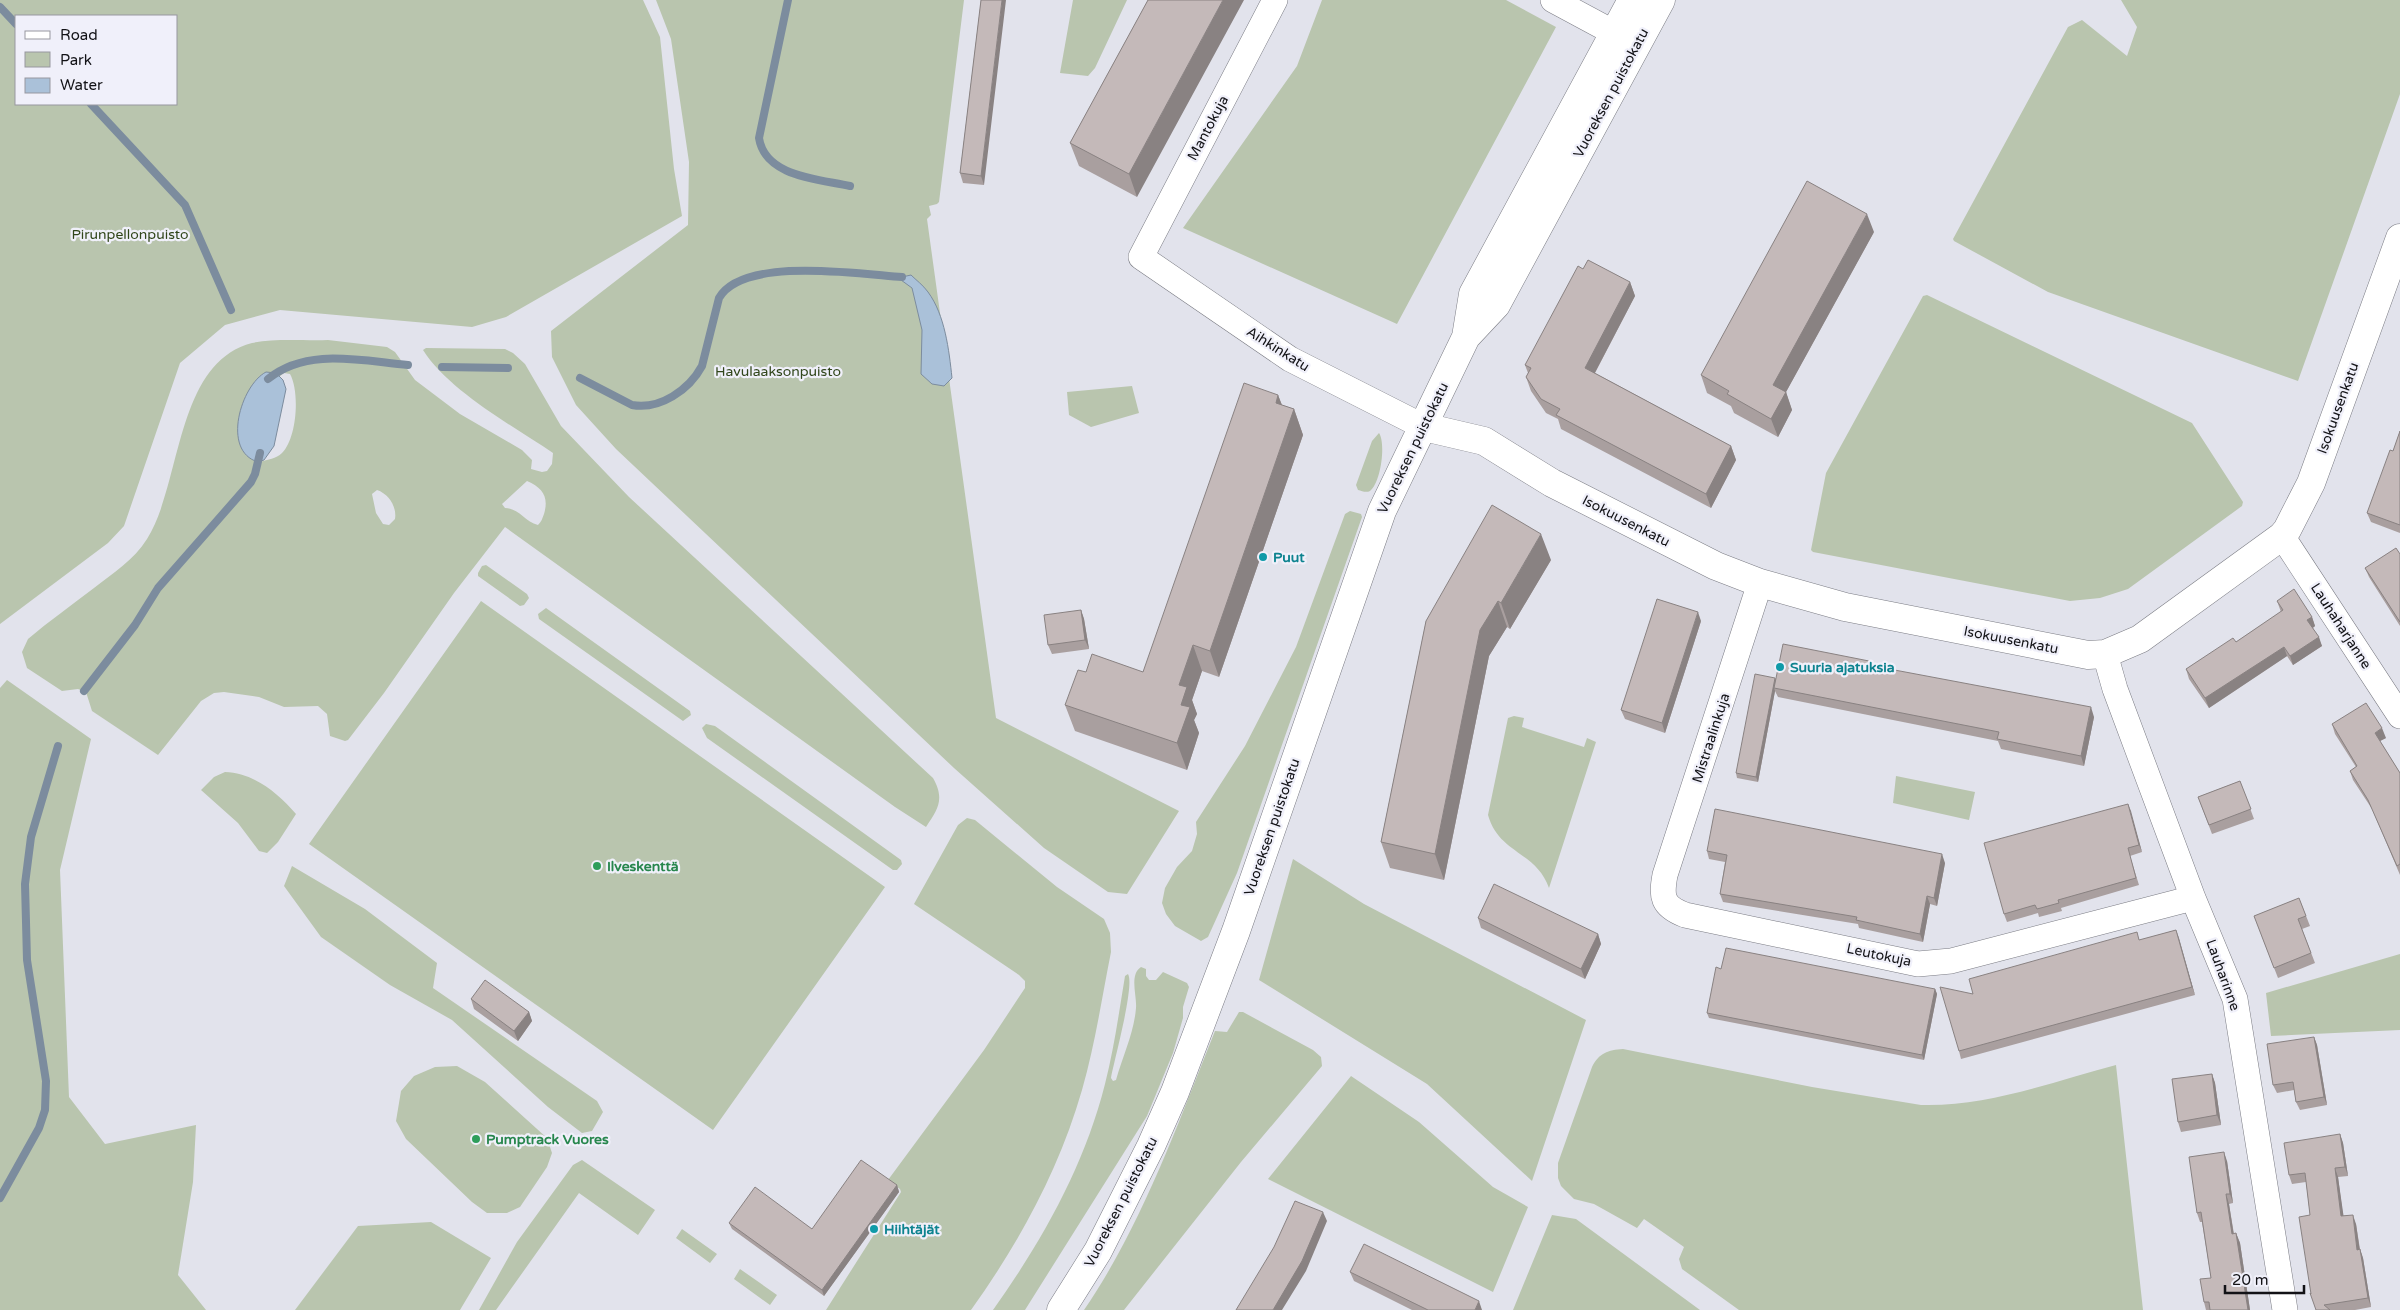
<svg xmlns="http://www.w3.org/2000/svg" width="2400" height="1310" font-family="'Varela Round',sans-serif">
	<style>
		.green { fill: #b9c5ae; fill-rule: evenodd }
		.water { fill: #aac1d9; stroke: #7c8c9e }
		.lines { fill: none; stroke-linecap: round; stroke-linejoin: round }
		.stream { stroke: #7c8c9e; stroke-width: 8 }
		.street-casing { stroke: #7b7c84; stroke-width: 26 }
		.secondary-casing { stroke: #7b7c84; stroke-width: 29 }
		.street { stroke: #fff; stroke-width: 25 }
		.secondary { stroke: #fff; stroke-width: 28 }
		.wall { fill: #a99f9f }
		.shaded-wall { fill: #898282 }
		.building { fill: #c4b9b9; stroke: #898282 }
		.culture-dot { fill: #0f9aa8; stroke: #f0f0fa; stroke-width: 2 }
		.leisure-dot { fill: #2e9e5b; stroke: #f0f0fa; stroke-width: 2 }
		.labels { text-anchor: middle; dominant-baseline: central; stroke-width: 4.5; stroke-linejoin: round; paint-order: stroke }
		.street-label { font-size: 14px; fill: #121216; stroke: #f0f0fa }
		.park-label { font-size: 14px; fill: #31461b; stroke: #f0f0fa }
		.culture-label { font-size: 14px; font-weight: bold; fill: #0d838f; stroke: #f0f0fa; text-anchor: start }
		.leisure-label { font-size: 14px; font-weight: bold; fill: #27864d; stroke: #f0f0fa; text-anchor: start }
	</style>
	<rect width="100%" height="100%" fill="#e2e3ec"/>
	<path class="green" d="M0 0H643L660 37 674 169 682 216 506 317 472 327 280 310 225 325 180 363 124 526 108 543 0 624ZM16 16H176V104H16Z
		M656 0H964L939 202 937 204 929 206 931 215 927 219 996 718 1179 811 1127 894 1108 892 1044 848 954 768 616 449 576 405 552 357 551 331 688 225 689 162 671 39Z
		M1073 0H1127L1095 68 1088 76 1060 73Z
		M1322 0H1506L1556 27 1397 324 1183 228 1297 66Z
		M2121 0H2400V94L2298 381 2048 292 1954 241 1953 239 2068 27 2082 20 2127 56 2137 27Z
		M1927 295 2192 423 2243 502 2242 506 2128 589 2100 598 2070 601 1813 552 1811 550 1826 473 1923 296Z
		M328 340 387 347 395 352 415 380 460 414 522 450 532 460 531 469 542 472 547 471 552 464 553 453C513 426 449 391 423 350L426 348 505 349 513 353 525 364 561 426 629 497 933 778C945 799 938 809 926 827L895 807 505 527 454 593 384 693 348 740 345 741 330 736 327 714 318 706 284 707 259 697 224 692 214 693 201 701 158 755 92 711 86 692 78 689 62 691 27 668 22 652 28 639C49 621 72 605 94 588 113 573 134 560 147 539 182 484 175 363 252 343 274 338 305 341 328 340ZM276 373 280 376 284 373 290 374C300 392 297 438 282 453 276 459 268 459 260 462ZM527 481C543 488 549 497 544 514 542 519 542 521 538 525 525 522 519 508 505 508L502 504ZM377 490C389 494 397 507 395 519L389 525 383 524 376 513 372 494Z
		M1132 386 1139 413 1091 427 1069 415 1067 392Z
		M1379 433C1386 443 1381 483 1370 491 1366 493 1362 491 1358 490L1356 485 1372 441Z
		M1350 511 1361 514 1362 517 1237 873 1208 937 1201 941 1175 926 1166 914 1162 903 1165 888 1177 867 1192 851 1197 834 1196 822 1245 746 1296 647 1345 514Z
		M486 565 527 594 529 598 524 605 520 606 478 576V573L482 566Z
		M481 601 885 887 713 1130 309 844Z
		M546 608 690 711 691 715 683 721 539 619 538 614Z
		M7 680 91 739 60 870 69 1097 105 1144 196 1125 193 1182 178 1275 206 1310H0V688Z
		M1514 716 1524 718 1522 727 1584 747 1587 738 1596 742 1549 888C1536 851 1499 854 1488 815L1508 718Z
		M706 724 715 726 901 860 902 864 897 870H893L707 738 702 728Z
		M225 772C254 773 278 793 296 814L278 842 267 853 259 851 238 823 201 790 214 777Z
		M1896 776 1975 792 1969 820 1893 803Z
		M967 818 975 820 1057 887 1104 919 1110 933 1111 952C1102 997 1095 1045 1082 1090 1059 1170 1019 1243 971 1310H826L901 1192 900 1189 888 1180 984 1050 1025 988V981L1019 975 914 904 958 825Z
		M1293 859 1364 904 1586 1020 1532 1181 1427 1084 1259 980Z
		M292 866 365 909 437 963 433 988 597 1101 603 1112 592 1131 582 1133 548 1107 452 1020 390 985 321 937 284 886Z
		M2400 954V1030L2271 1036 2266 993Z
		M1141 967 1146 969V976L1149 980H1156L1163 972 1187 983 1189 987 1183 1007V1018L1173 1053 1147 1116 1025 1310H993C1042 1241 1084 1167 1105 1084 1114 1049 1119 1012 1125 976L1128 974C1135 985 1114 1061 1111 1078L1113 1081 1116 1080C1123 1055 1134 1033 1136 1008 1137 995 1129 975 1141 967Z
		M1239 1012H1243L1313 1050 1321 1057 1322 1066 1241 1162 1124 1310H1084C1142 1225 1177 1126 1215 1031L1227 1032Z
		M1623 1049 1812 1087 1921 1105C1987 1107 2052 1082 2116 1065L2143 1310H1739L1682 1269 1679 1259 1684 1247 1644 1219 1637 1228 1594 1204 1574 1199 1561 1186 1558 1178V1163L1592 1067C1599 1053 1608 1050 1623 1049Z
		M457 1066 485 1082 547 1138 552 1153 547 1167 520 1207 507 1213H487L472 1202 406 1139 396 1121 401 1091 414 1076 435 1067Z
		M1351 1076 1419 1122 1493 1187 1528 1207 1493 1292 1268 1179Z
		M582 1160 655 1210 638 1235 579 1193 496 1310H479L517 1242 573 1165Z
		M1552 1215 1576 1219 1700 1310H1513Z
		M431 1222 491 1258 460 1310H295L358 1226Z
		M682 1229 717 1254 710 1263 676 1238Z
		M740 1269 777 1295 770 1305 734 1279Z"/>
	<path class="water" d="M911 275C916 280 923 285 928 292 945 315 949 350 952 378L944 386 932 384 921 374 922 330 912 288 901 280 902 277Z
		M266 372 276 373 283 380 286 389 274 446 264 460 258 462C221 451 241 385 266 372Z"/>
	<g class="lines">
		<path class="stream" d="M788 0 759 138C765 177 819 179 850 186
			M0 7 16 24
			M91 104 185 205 231 310
			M442 367 508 368
			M580 378 632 405C660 410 689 390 702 366L719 298C743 256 860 274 902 277
			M268 379C307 347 361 361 408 365
			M84 691 135 625 158 588 251 482 255 474 260 453
			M0 1198 39 1128 45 1110 46 1081 27 960 25 884 31 837 58 746"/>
		<defs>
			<path id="street" d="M1275 0 1141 257 1290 359 1424 427
				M1553 0 1633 43
				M2282 536 2400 716
				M1760 583 1665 875C1661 897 1662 906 1685 915L1918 964 1951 961 2193 898
				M2105 654 2115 689 2193 898 2235 999 2285 1310"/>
			<path id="secondary" d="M1466 337 1496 305 1661 0
				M1424 427 1484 441 1552 483 1716 566 1760 583 1845 607 2088 655 2105 654 2140 639 2282 536 2287 530 2311 483 2400 238
				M1061 1310 1098 1251 1151 1146 1175 1092 1236 931 1382 511 1466 337 1473 294 1632 0"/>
		</defs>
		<use href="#street" class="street-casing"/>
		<use href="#secondary" class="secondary-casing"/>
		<use href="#street" class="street"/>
		<use href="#secondary" class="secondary"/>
	</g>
	<path class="wall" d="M981 0 984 185 963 183 960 173Z
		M1148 0 1137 197 1079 166 1070 143Z
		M1874 232 1786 392 1792 410 1778 437 1734 413 1731 406 1707 393 1701 375Z
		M1583 269 1630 282 1635 296 1595 373 1731 446 1736 460 1711 508 1561 429 1558 419 1546 413 1531 391 1526 377 1528 373 1525 365Z
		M1278 395 1282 405 1294 409 1303 435 1219 677 1202 671 1192 700 1197 714 1194 720 1199 733 1187 770 1075 731 1065 705 1086 672H1143Z
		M2400 431V533L2371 522 2367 513 2393 451Z
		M2400 554V626L2369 577 2365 568Z
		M1551 560 1510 629 1507 627 1489 656 1444 880 1390 868 1381 842 1426 621Z
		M2277 601 2312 617 2315 626 2313 628 2322 646 2293 665 2287 656 2209 708 2189 679 2186 669 2236 642 2281 612Z
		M1081 610 1084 619 1089 649 1052 654 1048 645Z
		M1701 621 1665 733 1625 719 1621 710Z
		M1871 666 2094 717 2084 766 2001 749 1998 741 1778 697 1775 691 1758 782 1737 778 1736 773 1775 678 1776 680Z
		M2332 724 2386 738 2380 741 2400 773V875L2372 809 2353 780 2350 771 2356 767 2335 734Z
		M2240 781 2254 819 2212 834 2198 797Z
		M2128 804 2142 852 2130 856 2139 885 2061 908 2062 911 2039 917 2038 913 2007 922 2004 914Z
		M1707 851 1945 863 1937 906 1930 904 1923 942 1859 928 1858 924 1723 902 1720 894 1725 862 1709 859Z
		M2299 898 2310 926 2302 929 2315 963 2278 978 2254 916Z
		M1478 918 1598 934 1601 944 1585 979 1481 928Z
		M2176 930 2195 995 1961 1059 1959 1051 1973 994 2140 940Z
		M1721 969 1935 989 1937 994 1924 1060 1709 1018 1707 1013Z
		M471 999 529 1012 532 1021 518 1041 474 1009Z
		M2314 1037 2317 1045 2327 1105 2300 1110 2296 1102 2294 1090 2277 1093 2273 1085Z
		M2212 1074 2215 1083 2221 1125 2181 1132 2178 1122Z
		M2340 1134 2343 1143 2348 1176 2338 1177 2343 1216 2356 1224 2360 1249 2363 1258 2371 1307 2355 1310H2316L2311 1294 2310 1215 2306 1182 2292 1184 2289 1175Z
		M2227 1161 2233 1203 2229 1204 2234 1234 2236 1233 2240 1243 2250 1310H2206L2204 1302 2211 1278 2202 1222H2200L2197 1213Z
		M897 1185 899 1192 824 1296 732 1229 729 1223 812 1229Z
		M1350 1272 1482 1310H1412L1354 1281Z"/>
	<path class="shaded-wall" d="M1002 0H1006L984 185 981 176Z
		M1223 0H1244L1137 197 1129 174Z
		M1867 214 1874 232 1786 392 1792 410 1778 437 1771 419 1773 385Z
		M1630 282 1635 296 1590 382 1585 368Z
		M1278 395 1288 421 1276 403Z
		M1294 409 1303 435 1219 677 1210 651Z
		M1731 446 1736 460 1711 508 1706 494Z
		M1541 534 1551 560 1510 629 1501 603Z
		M1498 601 1507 627 1489 656 1444 880 1435 854 1480 630Z
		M1081 610 1084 619 1089 649 1085 640Z
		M1698 612 1701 621 1665 733 1662 723Z
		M2312 617 2315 626 2311 629 2307 620Z
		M2319 637 2322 646 2293 665 2290 656Z
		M1193 645 1202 671 1192 700 1197 714 1194 720 1199 733 1187 770 1177 743 1181 705 1179 685Z
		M2284 647 2287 656 2209 708 2205 698Z
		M1775 678 1777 683 1774 688 1775 691 1758 782 1756 777Z
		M2091 707 2094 717 2084 766 2081 756Z
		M2382 728 2386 738 2378 742 2375 733Z
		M2128 804 2131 811 2142 852 2139 845Z
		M1942 854 1945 863 1937 906 1934 898Z
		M1927 896 1930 904 1923 942 1920 934Z
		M2176 930 2179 938 2195 995 2192 987Z
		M1598 934 1601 944 1585 979 1581 969Z
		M1935 989 1937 994 1924 1060 1922 1055Z
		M529 1012 532 1021 518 1041 514 1031Z
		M2314 1037 2317 1045 2327 1105 2324 1097Z
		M2212 1074 2215 1083 2221 1125 2217 1115Z
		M2340 1134 2343 1143 2348 1176 2345 1167Z
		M2224 1152 2227 1161 2233 1203 2230 1194Z
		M2335 1168 2338 1177 2345 1226 2341 1216Z
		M897 1185 899 1192 824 1296 822 1290Z
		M2226 1194 2229 1204 2235 1243 2232 1234Z
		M1323 1212 1327 1221 1306 1271 1282 1310H1273Z
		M2353 1215 2356 1224 2361 1259 2357 1250Z
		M2236 1233 2240 1243 2250 1310H2248Z
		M2360 1249 2363 1258 2371 1307 2368 1298Z
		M1479 1301 1482 1310H1475Z"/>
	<path class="building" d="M981 0H1002L981 176 960 173Z
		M1148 0H1223L1129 174 1070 143Z
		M1807 181 1867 214 1773 385 1786 392 1771 419 1727 394 1729 391 1701 375Z
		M1588 260 1630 282 1585 368 1731 446 1706 494 1556 415 1560 409 1541 399 1526 377 1531 368 1525 365 1578 266 1583 269Z
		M1244 383 1278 395 1276 403 1294 409 1210 651 1193 645 1179 685 1187 687 1181 705 1190 707 1177 743 1065 705 1078 670 1086 672 1092 654 1143 672Z
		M2400 431V525L2367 513 2390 450 2393 451Z
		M1492 505 1541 534 1501 603 1498 601 1480 630 1435 854 1381 842 1426 621Z
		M2396 548 2400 554V622L2365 568Z
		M2294 589 2312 617 2307 620 2319 637 2290 656 2284 647 2205 698 2186 669 2233 638 2236 642 2283 610 2277 601Z
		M1657 599 1698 612 1662 723 1621 710Z
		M1081 610 1085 640 1048 645 1044 615Z
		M1783 644 1869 661 1868 665 2091 707 2081 756 1997 739 1999 732 1774 688Z
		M1755 674 1775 678 1756 777 1736 773Z
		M2366 703 2382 728 2375 733 2400 773V864L2397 866 2368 800 2350 771 2357 766 2332 724Z
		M2240 781 2251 809 2209 825 2198 797Z
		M2128 804 2139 845 2128 848 2136 878 2058 900 2059 903 2037 909 2035 905 2004 914 1984 843Z
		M1715 809 1942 854 1934 898 1927 896 1920 934 1856 920 1857 917 1720 894 1727 855 1707 851Z
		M1494 884 1598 934 1581 969 1478 918Z
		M2299 898 2306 916 2298 919 2311 953 2274 968 2254 916Z
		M2176 930 2192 987 1959 1051 1940 987 1973 994 1969 979 2137 932 2139 940Z
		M1726 948 1935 989 1922 1055 1707 1013 1716 967 1721 969Z
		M485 980 529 1012 514 1031 471 999Z
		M2314 1037 2324 1097 2296 1102 2293 1082 2273 1085 2267 1044Z
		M2212 1074 2217 1115 2178 1122 2172 1079Z
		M2340 1134 2345 1167 2335 1168 2341 1216 2353 1215 2357 1250 2360 1249 2368 1298 2324 1305 2330 1310H2316L2310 1293 2311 1294 2299 1217 2310 1215 2305 1173 2289 1175 2284 1143Z
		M2224 1152 2230 1194H2226L2232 1234 2236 1233 2248 1310H2210L2209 1302H2204L2200 1279 2211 1278 2201 1212 2197 1213 2189 1157Z
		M861 1160 897 1185 822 1290 729 1223 755 1187 812 1229Z
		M1295 1201 1323 1212 1302 1261 1273 1310H1236L1274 1247Z
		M1364 1244 1479 1301 1475 1310H1428L1350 1272Z"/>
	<g class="culture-dot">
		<circle cx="1263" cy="557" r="5"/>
		<circle cx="1780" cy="667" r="5"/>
		<circle cx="874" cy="1229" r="5"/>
	</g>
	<g class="leisure-dot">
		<circle cx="597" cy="866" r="5"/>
		<circle cx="476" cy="1139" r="5"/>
	</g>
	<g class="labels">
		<g class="street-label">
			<text transform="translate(1611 93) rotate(-62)">Vuoreksen puistokatu</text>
			<text transform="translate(1208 128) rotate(-62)">Mantokuja</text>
			<text transform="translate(1278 349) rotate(32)">Aihkinkatu</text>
			<text transform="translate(2338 408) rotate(-70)">Isokuusenkatu</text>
			<text transform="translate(1413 448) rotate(-64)">Vuoreksen puistokatu</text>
			<text transform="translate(1626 521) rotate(27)">Isokuusenkatu</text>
			<text transform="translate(2341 626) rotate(57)">Lauhaharjanne</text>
			<text transform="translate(2011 640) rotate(11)">Isokuusenkatu</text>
			<text transform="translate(1711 738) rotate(-72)">Mistraalinkuja</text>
			<text transform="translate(1272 827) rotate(-71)">Vuoreksen puistokatu</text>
			<text transform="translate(1879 955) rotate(12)">Leutokuja</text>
			<text transform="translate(2223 975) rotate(70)">Lauharinne</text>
			<text transform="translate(1121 1202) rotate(-63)">Vuoreksen puistokatu</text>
		</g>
		<g class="park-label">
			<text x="130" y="234">Pirunpellonpuisto</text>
			<text x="778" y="371">Havulaaksonpuisto</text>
		</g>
		<g class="culture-label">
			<text x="1273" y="557">Puut</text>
			<text x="1790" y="667">Suuria ajatuksia</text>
			<text x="884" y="1229">Hiihtäjät</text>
		</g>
		<g class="leisure-label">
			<text x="607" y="866">Ilveskenttä</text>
			<text x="486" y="1139">Pumptrack Vuores</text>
		</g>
	</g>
	<rect x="15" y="15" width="162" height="90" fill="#f0f0fa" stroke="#97979f"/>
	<rect x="25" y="31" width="25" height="8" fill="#ffffff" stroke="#97979f"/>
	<text x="60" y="40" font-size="15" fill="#121216">Road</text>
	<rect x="25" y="52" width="25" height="15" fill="#b9c5ae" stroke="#97979f"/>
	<text x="60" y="65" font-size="15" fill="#121216">Park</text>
	<rect x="25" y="78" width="25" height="15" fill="#aac1d9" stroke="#97979f"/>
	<text x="60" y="90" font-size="15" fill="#121216">Water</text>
	<path d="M2225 1285v8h79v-8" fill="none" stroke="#121216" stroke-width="2.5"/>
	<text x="2232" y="1285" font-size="15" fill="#121216" stroke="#f0f0fa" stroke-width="4" paint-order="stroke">20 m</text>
</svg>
